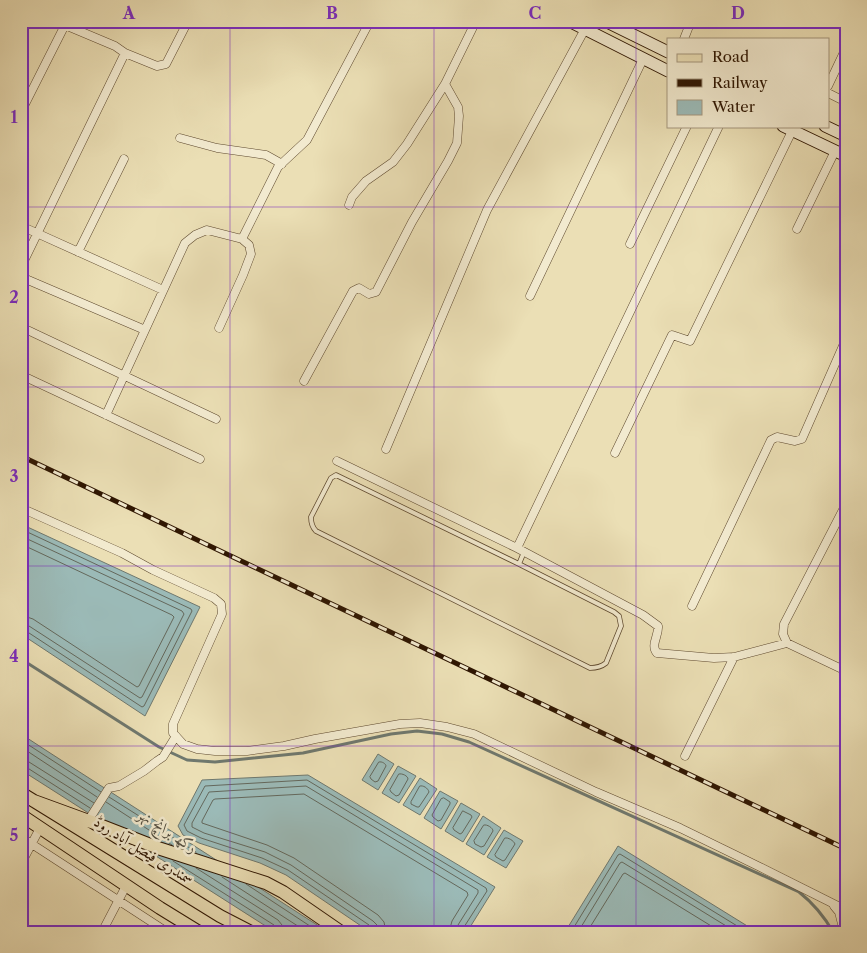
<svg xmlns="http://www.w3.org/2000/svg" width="867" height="953" font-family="'Libre Caslon Text',Amiri,serif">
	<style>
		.water { fill: #9bbab7; stroke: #6f786e }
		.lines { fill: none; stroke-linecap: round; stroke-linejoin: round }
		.shore { stroke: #64685c; stroke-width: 1 }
		.stream { stroke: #6f786e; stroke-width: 3 }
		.lane-casing { stroke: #5d482e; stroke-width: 5.5 }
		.street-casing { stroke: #5d482e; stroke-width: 9 }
		.secondary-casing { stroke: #2e1501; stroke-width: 13 }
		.primary-casing { stroke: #2e1501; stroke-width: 14 }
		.lane { stroke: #f2eacf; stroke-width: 4 }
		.street { stroke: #f2eacf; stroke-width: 8 }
		.secondary { stroke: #f2eacf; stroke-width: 11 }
		.primary { stroke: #ebdfb5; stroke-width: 12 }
		.rail-casing { stroke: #2e1501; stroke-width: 5 }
		.rail { stroke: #f2eacf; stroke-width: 3; stroke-dasharray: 9; stroke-linecap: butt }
		.grid { fill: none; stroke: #7b2cbf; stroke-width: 1; stroke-opacity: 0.55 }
		.labels { text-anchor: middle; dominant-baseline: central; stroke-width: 5; stroke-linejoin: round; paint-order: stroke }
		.street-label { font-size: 15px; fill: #2e1501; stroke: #f2eacf }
		.water-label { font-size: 16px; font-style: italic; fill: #544f41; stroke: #f2eacf }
		.neatline { fill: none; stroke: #7b2cbf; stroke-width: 2 }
		.grid-label { font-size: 16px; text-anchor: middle; font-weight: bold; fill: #7b2cbf }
	</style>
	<rect width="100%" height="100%" fill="#ebdfb5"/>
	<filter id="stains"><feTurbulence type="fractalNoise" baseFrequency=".004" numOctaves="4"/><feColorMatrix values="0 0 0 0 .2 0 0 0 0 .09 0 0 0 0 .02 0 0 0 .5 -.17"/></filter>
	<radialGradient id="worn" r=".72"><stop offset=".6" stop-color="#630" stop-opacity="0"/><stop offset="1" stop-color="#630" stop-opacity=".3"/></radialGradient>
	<path class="water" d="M21 524 200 607 145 716 21 634Z
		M21 734 47 751 328 932H275L21 770Z
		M378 754 394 764 378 790 362 780Z
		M398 766 416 776 399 803 382 793Z
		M308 775 495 887 467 932H370L286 875 260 863 199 843 183 835 178 826 202 780Z
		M420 778 437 789 420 815 403 805Z
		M440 791 458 801 441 829 424 818Z
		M461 803 480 814 463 842 445 831Z
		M483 816 501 828 484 855 466 844Z
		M504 830 523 841 506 868 487 857Z
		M618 846 757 932H565Z"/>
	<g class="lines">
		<path class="shore" d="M21 529 191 609 192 611 144 706 142 707 26 631 21 630
			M21 536 182 611 184 614 142 697 140 698 29 626 21 624
			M21 544 172 615 174 617 139 686 137 687 33 619 27 617H21
			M21 740 101 792
			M21 747 97 797
			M21 760 29 762 94 803
			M379 762C382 761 386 764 386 766L378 781 375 782 371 779 370 777Z
			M21 766 26 767 90 808
			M399 774C402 773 408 776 408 779L399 795 396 796 391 792 390 790Z
			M420 786C423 785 428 788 429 792L419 807H417L411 804V802Z
			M109 797 196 852
			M444 798 450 802V804L441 820 438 821 433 817 432 815 441 799Z
			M106 802 172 845
			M463 811 471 815 472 817 462 833 460 834 454 830 453 828Z
			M484 825C487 824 493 828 493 831L484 846 481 847 475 844 474 841Z
			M505 838C508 837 514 841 515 844L505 860 503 861 496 857 495 855Z
			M173 861 274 925 276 928 277 932
			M196 868 278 920 282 925 283 932
			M222 877 307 932
			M246 884 319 932
			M372 932V928L369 925 288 870 262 858 201 838 187 831 184 825 205 786 307 780 486 888 487 891 464 927 463 932
			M378 932 377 925 373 921 291 865 265 852 204 833 192 827V823L209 792 306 786 478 890V893L458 925 457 932
			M386 932 384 922 378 915 294 858 267 845 202 823V821L213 800 215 799 304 794 467 892 468 895 452 921 449 932
			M571 932 618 855 620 854 747 932
			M578 932 620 863 622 862 736 932
			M587 932 623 874 625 873 721 932"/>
		<path class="stream" d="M21 659 159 747 187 760 215 762 303 753 391 734 417 731 442 734 469 742 799 892C813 903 824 916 833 932"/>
		<defs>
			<path id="lane" d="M519 564 614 612 619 616 621 626 606 663C601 667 596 668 590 668L316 531C312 527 311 523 311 517L331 478 336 475 519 564 524 552"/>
			<path id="street" d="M65 25 115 46 125 53 157 66 166 64 188 21
				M684 39 691 21
				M828 86 846 48
				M828 93 846 102
				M21 112 67 21
				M180 138 217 148 266 155 282 164
				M349 205 352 197 366 181 393 162 407 144 445 84
				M21 226 163 290
				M797 229 835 151
				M630 244 687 126
				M78 252 124 159
				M21 267 125 53
				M21 277 145 330
				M530 296 643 59
				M21 327 216 419
				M219 328 243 275 251 254 249 245 242 239 278 167 307 140 370 21
				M21 375 200 459
				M304 381 353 291 359 288 369 294 376 292 412 222 448 161 457 143 459 116 458 107 445 84 476 21
				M106 415 185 243 195 235 207 230 242 239
				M386 449 487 210 585 29 586 21
				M615 453 672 335 690 341 792 131
				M337 461 517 548 643 615 658 626C659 636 650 645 657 653L714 658 734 657 787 643 846 671
				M21 508 122 553 153 570 214 598 221 604 222 614 173 724V733L183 744 197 749 215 751H247L284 746 315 739 400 724 420 723 447 727 474 734 596 792 680 828 760 867 846 910
				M517 548 719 126
				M692 606 771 440 777 437 795 441 802 439 846 339
				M787 643 783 634 784 624 846 504
				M685 756 734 657
				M88 821 109 788 119 786 144 771 157 761 163 757 176 736
				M21 837 167 932
				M21 864 40 828
				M834 906 839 912 844 932
				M102 932 126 886"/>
			<path id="secondary" d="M569 21 668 71
				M605 21 668 52
				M783 126 846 156
				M825 126 846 136"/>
			<path id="primary" d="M21 793 220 916 251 932
				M34 801 97 824 161 849 266 883 283 892 341 932
				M21 815 160 908 199 932"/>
		</defs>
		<use href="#lane" class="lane-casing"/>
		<use href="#street" class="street-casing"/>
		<use href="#secondary" class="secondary-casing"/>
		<use href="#primary" class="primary-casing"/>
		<use href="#lane" class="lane"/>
		<use href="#street" class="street"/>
		<use href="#secondary" class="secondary"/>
		<use href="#primary" class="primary"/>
		<defs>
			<path id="rail" d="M21 456 846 849"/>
		</defs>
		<use href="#rail" class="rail-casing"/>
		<use href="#rail" class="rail"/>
	</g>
	<path class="grid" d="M230 21V932M434 21V932M636 21V932M21 207H846M21 387H846M21 566H846M21 746H846"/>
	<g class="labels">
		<g class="street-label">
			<text transform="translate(144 850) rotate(32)">سمندری فیصل آباد روڈ</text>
		</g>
		<g class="water-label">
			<text transform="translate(168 830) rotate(33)">رکھ برانچ نہر</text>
		</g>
	</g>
	<rect width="867" height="953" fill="none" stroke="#ebdfb5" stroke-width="55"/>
	<rect x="667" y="38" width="162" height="90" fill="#f2eacf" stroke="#a4957d"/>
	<rect x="677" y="54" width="25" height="8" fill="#ebdfb5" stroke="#a4957d"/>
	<text x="712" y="62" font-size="15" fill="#2e1501">Road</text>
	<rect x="677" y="79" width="25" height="8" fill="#2e1501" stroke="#a4957d"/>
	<text x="712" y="88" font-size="15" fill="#2e1501">Railway</text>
	<rect x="677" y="100" width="25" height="15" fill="#9bbab7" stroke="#a4957d"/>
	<text x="712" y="112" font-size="15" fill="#2e1501">Water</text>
	<rect x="28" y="28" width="812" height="898" class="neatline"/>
	<g class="grid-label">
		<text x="129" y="19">A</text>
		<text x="332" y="19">B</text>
		<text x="535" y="19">C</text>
		<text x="738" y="19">D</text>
		<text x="14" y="123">1</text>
		<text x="14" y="303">2</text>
		<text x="14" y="482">3</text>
		<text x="14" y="662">4</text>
		<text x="14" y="841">5</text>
	</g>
	<rect width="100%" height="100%" filter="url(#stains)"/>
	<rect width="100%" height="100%" fill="url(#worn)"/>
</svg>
